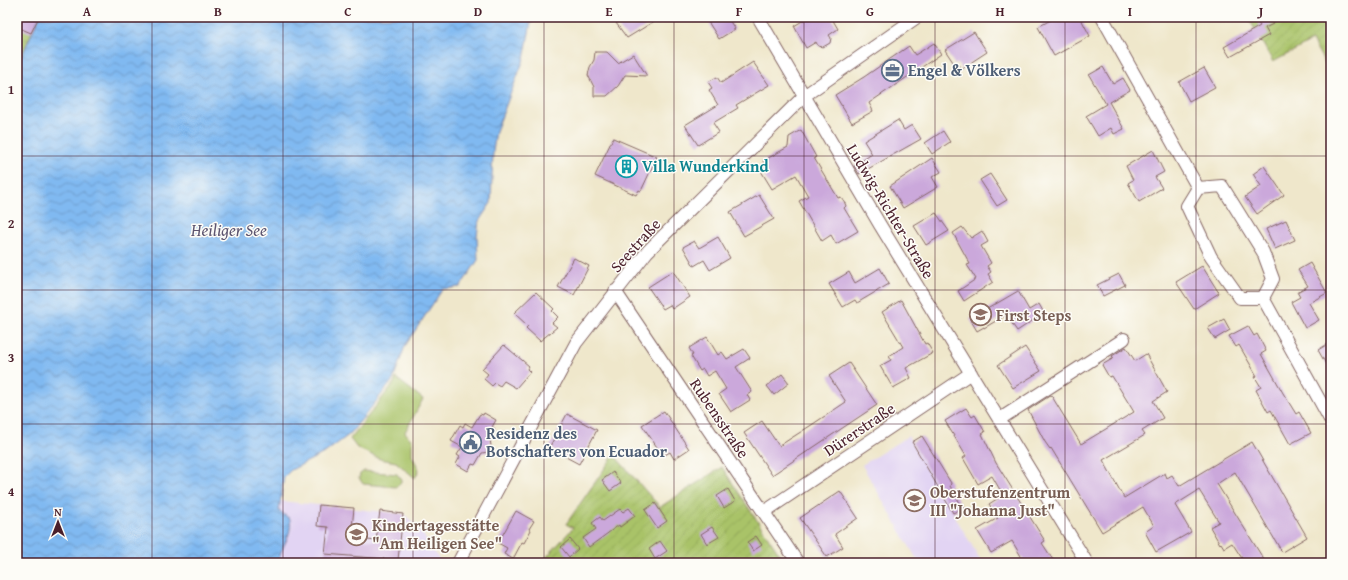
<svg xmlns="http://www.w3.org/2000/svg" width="1348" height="580" font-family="'Gentium Book Plus',serif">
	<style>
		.built { fill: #e2d4f3 }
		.grass { fill: #a9c368; stroke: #7a714a }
		.park { fill: url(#park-crowns); stroke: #7a714a }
		.garden { fill: url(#garden-furrows); stroke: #7a714a }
		.water { fill: url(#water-waves); stroke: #656c8e }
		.building { fill: #cba8db }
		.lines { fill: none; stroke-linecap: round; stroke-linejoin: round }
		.street-casing { stroke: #846563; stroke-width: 14 }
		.street { stroke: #fff; stroke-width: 12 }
		.grid { fill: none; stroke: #4a1f2b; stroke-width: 1; stroke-opacity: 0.55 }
		.labels { text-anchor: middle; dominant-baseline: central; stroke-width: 3; stroke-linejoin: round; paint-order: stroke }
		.service-label { font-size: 16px; font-weight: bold; fill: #4e5e75; stroke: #fdfcf7; text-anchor: start }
		.culture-label { font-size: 16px; font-weight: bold; fill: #0d838f; stroke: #fdfcf7; text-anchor: start }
		.street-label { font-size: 16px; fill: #4a1f2b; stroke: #fdfcf7 }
		.education-label { font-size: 16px; font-weight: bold; fill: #785e54; stroke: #fdfcf7; text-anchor: start }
		.water-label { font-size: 17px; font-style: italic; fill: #5d5570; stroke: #fdfcf7 }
		.neatline { fill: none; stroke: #4a1f2b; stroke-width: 1.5 }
		.grid-label { font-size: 13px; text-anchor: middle; font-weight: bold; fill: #4a1f2b }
	</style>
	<defs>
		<pattern id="park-crowns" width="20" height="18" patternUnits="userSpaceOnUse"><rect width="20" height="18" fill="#a9c368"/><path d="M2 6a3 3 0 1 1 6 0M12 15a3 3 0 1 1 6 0" fill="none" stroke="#93a75a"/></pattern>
		<pattern id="garden-furrows" width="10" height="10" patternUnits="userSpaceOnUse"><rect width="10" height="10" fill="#a9c368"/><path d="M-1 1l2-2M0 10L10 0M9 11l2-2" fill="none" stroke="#93a75a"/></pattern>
		<pattern id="water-waves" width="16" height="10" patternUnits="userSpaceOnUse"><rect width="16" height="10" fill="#80b9f1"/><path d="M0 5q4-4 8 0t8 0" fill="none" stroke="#6b96c3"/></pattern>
	</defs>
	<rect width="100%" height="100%" fill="#fdfcf7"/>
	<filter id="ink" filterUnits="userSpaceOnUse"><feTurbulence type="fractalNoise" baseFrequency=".025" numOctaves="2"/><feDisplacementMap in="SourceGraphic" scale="8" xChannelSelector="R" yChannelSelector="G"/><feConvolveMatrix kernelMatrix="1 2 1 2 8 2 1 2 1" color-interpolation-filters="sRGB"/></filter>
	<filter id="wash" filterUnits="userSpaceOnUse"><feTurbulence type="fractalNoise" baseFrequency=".012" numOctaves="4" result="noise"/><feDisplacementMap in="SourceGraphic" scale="16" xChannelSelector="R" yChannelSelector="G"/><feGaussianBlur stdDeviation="0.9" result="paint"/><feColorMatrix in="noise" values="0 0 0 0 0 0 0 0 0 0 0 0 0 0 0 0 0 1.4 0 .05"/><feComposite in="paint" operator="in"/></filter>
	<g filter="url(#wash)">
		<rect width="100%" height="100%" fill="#efe7cb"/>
		<path class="built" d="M908 436 967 537 982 563H919L862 465Z
			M280 501 404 514 419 528 440 561 439 563H279V556L291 529 290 519 279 511Z"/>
		<path class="grass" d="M396 378 423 399 405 432 412 441V455L419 470 415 478 396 462 380 459 357 448 350 439 394 383Z
			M364 471 397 474 402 480 400 484 396 487 363 484 359 478 360 474Z"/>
		<path class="park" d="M17 17H39L17 66Z"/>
		<path class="garden" d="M1248 17H1331V73L1312 41 1273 62Z
			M614 455 660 507 722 467 785 563H541L573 528 566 524Z"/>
		<path class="water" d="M39 17H532L524 59 496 131 493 152 491 203 479 221 477 236 478 260 460 287 443 289 440 293 405 346 393 380 350 434 326 452 291 470 284 477 279 511 290 519C293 537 280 545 279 563H17V67Z"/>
		<g id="blocks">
			<path class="building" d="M17 17H39L31 33 17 27Z
				M614 17H661L627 38 616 23 618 22Z
				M705 17H727L735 29 719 39Z
				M809 17H831L838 29 829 35 831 38 830 43 823 47 818 46 816 42 806 48 794 26Z
				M1056 17H1080L1090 36 1054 56 1038 27Z
				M1264 17H1269L1273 24 1265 28 1269 35 1230 57 1224 47 1260 26 1257 21Z
				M974 32 987 52 961 69 957 63 955 65 945 50Z
				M934 43 941 54 869 103 873 111 852 123 835 95 864 77 909 46 915 55Z
				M595 52H607L618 63 633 54 647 76 625 75 618 86 607 96H594V87L588 75 590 67 594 60Z
				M753 62 769 85 736 105 738 108 713 123 719 132 698 145 685 125 718 105 709 90 712 88 708 82 717 77 721 83Z
				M1103 67 1113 84 1123 78 1130 90 1109 102 1124 129 1114 134 1111 128 1098 136 1086 116 1106 104 1089 75Z
				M1204 68 1215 87 1189 101 1179 82Z
				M898 120 904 130 912 125 921 139 859 174 854 166 872 154 864 141Z
				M801 130 816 157 814 158 838 198 841 197 844 201 846 206 844 208 858 231 836 244 831 235 822 241 799 201 808 196 796 175 772 189 761 171 767 168 763 161 788 147 789 137Z
				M943 131 950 142 932 154 925 143Z
				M613 138 657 157 641 191 639 190 636 195 595 176Z
				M1153 150 1164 172 1155 177 1162 188 1139 202 1128 183 1133 180 1126 166Z
				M932 158 941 172 932 177 938 187 903 208 890 186Z
				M1264 166 1284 195 1257 214 1245 197 1261 186 1253 174Z
				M990 174 1007 200 997 206 980 180Z
				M759 195 774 219 744 236 730 212Z
				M936 213 949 231 926 245 914 226Z
				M1286 220 1295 240 1275 249 1266 229Z
				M962 227 971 238 982 231 988 242 981 246 991 263 987 266 991 272 988 274 993 282 964 301 958 291 976 279 967 265 970 264 953 233Z
				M718 237 730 258 710 270 704 260 694 266 683 247 694 241 699 248Z
				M574 258 589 266 574 295 558 287Z
				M1310 263 1327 293 1309 303 1319 320 1305 328 1291 302 1300 297 1297 292 1308 286 1298 270Z
				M1202 266 1219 293 1194 309 1176 282Z
				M880 268 889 284 857 303 855 300 843 307 829 284 849 272 855 283Z
				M673 271 690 297 672 309 670 305 663 309 648 287Z
				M1119 274 1125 285 1103 296 1097 285Z
				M1018 291 1029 310 1039 304 1044 313 1017 331 1006 315 984 328V327L977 331 970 319Z
				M536 292 554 309 552 311 558 317 552 323 557 327 540 341 526 328 528 326 514 313Z
				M901 300 925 344 927 343 933 353 906 368 911 378 893 388 880 366 891 360 889 356 903 347 882 312Z
				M1224 319 1230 330 1215 339 1208 328Z
				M1248 326 1254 336 1257 334 1266 351 1261 354 1283 393 1296 414 1299 412 1311 433 1290 444 1271 410 1268 412 1256 390 1261 387 1255 377 1257 376 1239 345 1236 347 1229 336Z
				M707 337 718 355 722 352 727 359 744 349 750 358 736 367 752 392 747 395 750 400 731 412 719 394 726 389 715 371 707 376 703 369 700 371 691 356 693 355 689 348Z
				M1331 342V373L1318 350Z
				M504 345 529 366 527 369 530 372 516 388 504 381 500 386 495 383 492 386 484 379 488 374 482 369Z
				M1025 347 1041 371 1013 388 998 365Z
				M1126 347 1135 361 1146 354 1167 392 1153 401 1163 418 1142 431 1145 435 1103 460 1124 498 1165 473 1167 478 1172 475 1179 486 1252 442 1307 537 1282 552 1235 472 1217 484 1266 563H1245L1232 543 1224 548 1221 543 1220 544 1210 527 1219 522 1199 490 1175 505 1191 532 1156 552 1145 532 1154 526 1143 507 1102 532 1051 448 1050 449 1045 442 1028 410 1051 395 1081 444 1134 412 1112 376 1109 377 1102 365 1114 358 1112 356Z
				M849 363 877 405 772 475 744 433 762 421 779 446 813 424 846 402 829 376Z
				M782 374 789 383 774 395 767 386Z
				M966 408 972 417 975 415 985 432 982 434 996 463 1045 541 1042 543 1055 563H1025L1012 541 991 553 977 530 998 518 989 504 1003 495 992 476 978 484 963 458 966 456 945 421Z
				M664 411 689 449 674 459 670 452 663 456 642 425Z
				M484 413 496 420 492 427 495 429 490 439 491 446 488 452 482 453 475 465 472 464 468 471 456 464 460 457 457 455 462 447 451 441 460 425 463 427 465 423 472 427 480 414 483 415Z
				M567 414 597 430 579 464 549 448Z
				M922 436 951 483 950 486 963 508 953 513 912 442Z
				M613 472 621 483 610 491 602 480Z
				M728 489 735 501 724 508 717 496Z
				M840 491 858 518 835 534 843 547 827 557 800 518Z
				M655 503 667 521 657 528 645 510Z
				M319 505 354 508 351 538 376 541 380 511 403 514 398 560 325 554 328 527 317 526Z
				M629 508 635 516 620 527 619 525 589 547 583 538 596 529 592 523 600 517 603 521 620 509 623 512Z
				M516 511 534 521 529 529 531 530 524 543 522 542 513 559 504 554 507 548 498 543Z
				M712 527 719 537 707 544 701 534Z
				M756 536 762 545 753 551 747 542Z
				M570 539 578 549 569 557 561 547Z
				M660 541 667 551 655 559 649 549Z"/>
		</g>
	</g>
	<g filter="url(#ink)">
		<use href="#blocks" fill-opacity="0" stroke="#846563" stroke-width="1"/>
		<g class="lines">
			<defs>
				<path id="street" d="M758 17 880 225 1087 563
					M1102 17 1198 188 1222 186 1263 252 1273 279 1263 298 1331 421
					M1198 188 1187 206 1211 257 1240 298H1263
					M615 291 798 563
					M1000 419 1124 339
					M764 512 971 373
					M458 563 576 343 647 252 804 96 917 17"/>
			</defs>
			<use href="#street" class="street-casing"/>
			<use href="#street" class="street"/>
		</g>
	</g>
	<path class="grid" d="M152 17V563M283 17V563M413 17V563M544 17V563M674 17V563M804 17V563M935 17V563M1065 17V563M1196 17V563M17 156H1331M17 290H1331M17 424H1331"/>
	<defs>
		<symbol id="office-ring" viewBox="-11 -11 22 22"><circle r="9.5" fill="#fdfcf7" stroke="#5c6f8a" stroke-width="1.5"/><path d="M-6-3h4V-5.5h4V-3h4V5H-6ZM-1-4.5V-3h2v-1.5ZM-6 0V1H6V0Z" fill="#5c6f8a"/></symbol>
		<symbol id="building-ring" viewBox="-11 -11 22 22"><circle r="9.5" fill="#fdfcf7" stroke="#0f9aa8" stroke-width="1.5"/><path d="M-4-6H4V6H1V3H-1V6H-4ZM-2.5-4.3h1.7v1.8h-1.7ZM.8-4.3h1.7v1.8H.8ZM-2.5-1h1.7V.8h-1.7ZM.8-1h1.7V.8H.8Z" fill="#0f9aa8"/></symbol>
		<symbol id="school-ring" viewBox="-11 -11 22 22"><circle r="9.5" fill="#fdfcf7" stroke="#8d6e63" stroke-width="1.5"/><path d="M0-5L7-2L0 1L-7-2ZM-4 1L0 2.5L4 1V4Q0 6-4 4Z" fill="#8d6e63"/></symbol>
		<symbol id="civic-ring" viewBox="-11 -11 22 22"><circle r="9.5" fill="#fdfcf7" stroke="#5c6f8a" stroke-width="1.5"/><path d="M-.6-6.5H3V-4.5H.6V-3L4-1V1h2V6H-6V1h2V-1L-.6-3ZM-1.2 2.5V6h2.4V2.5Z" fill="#5c6f8a"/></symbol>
	</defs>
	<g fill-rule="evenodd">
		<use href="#office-ring" x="880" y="58" width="25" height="25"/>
		<use href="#building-ring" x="614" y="154" width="25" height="25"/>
		<use href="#school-ring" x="968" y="302" width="25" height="25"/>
		<use href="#civic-ring" x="458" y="430" width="25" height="25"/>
		<use href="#school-ring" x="902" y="488" width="25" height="25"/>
		<use href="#school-ring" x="344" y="522" width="25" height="25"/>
	</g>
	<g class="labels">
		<g class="service-label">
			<text x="908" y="70">Engel &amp; Völkers</text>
			<text x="486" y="433">Residenz des<tspan x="486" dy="18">Botschafters von Ecuador</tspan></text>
		</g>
		<g class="culture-label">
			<text x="642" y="166">Villa Wunderkind</text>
		</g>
		<g class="street-label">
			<text transform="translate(891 211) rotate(59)">Ludwig-Richter-Straße</text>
			<text transform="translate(635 245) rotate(-48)">Seestraße</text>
			<text transform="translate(720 418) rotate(56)">Rubensstraße</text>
			<text transform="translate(859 429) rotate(-34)">Dürerstraße</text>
		</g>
		<g class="education-label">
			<text x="996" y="315">First Steps</text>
			<text x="930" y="492">Oberstufenzentrum<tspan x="930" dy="18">III "Johanna Just"</tspan></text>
			<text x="372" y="525">Kindertagesstätte<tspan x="372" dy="18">"Am Heiligen See"</tspan></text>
		</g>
		<g class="water-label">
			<text x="229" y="229">Heiliger See</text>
		</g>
	</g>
	<rect width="1348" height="580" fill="none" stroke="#fdfcf7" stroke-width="44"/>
	<g transform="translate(58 522)" stroke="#fdfcf7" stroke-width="3" paint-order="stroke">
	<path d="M0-3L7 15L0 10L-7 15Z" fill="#4a1f2b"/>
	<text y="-6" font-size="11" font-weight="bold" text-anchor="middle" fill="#4a1f2b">N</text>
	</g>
	<rect x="22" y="22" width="1304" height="536" class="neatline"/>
	<g class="grid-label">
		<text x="87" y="16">A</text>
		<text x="218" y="16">B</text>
		<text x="348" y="16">C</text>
		<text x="478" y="16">D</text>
		<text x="609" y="16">E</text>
		<text x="739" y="16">F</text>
		<text x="870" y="16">G</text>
		<text x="1000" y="16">H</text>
		<text x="1130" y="16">I</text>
		<text x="1261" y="16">J</text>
		<text x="11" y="94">1</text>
		<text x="11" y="228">2</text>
		<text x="11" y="362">3</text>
		<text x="11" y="496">4</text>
	</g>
</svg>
